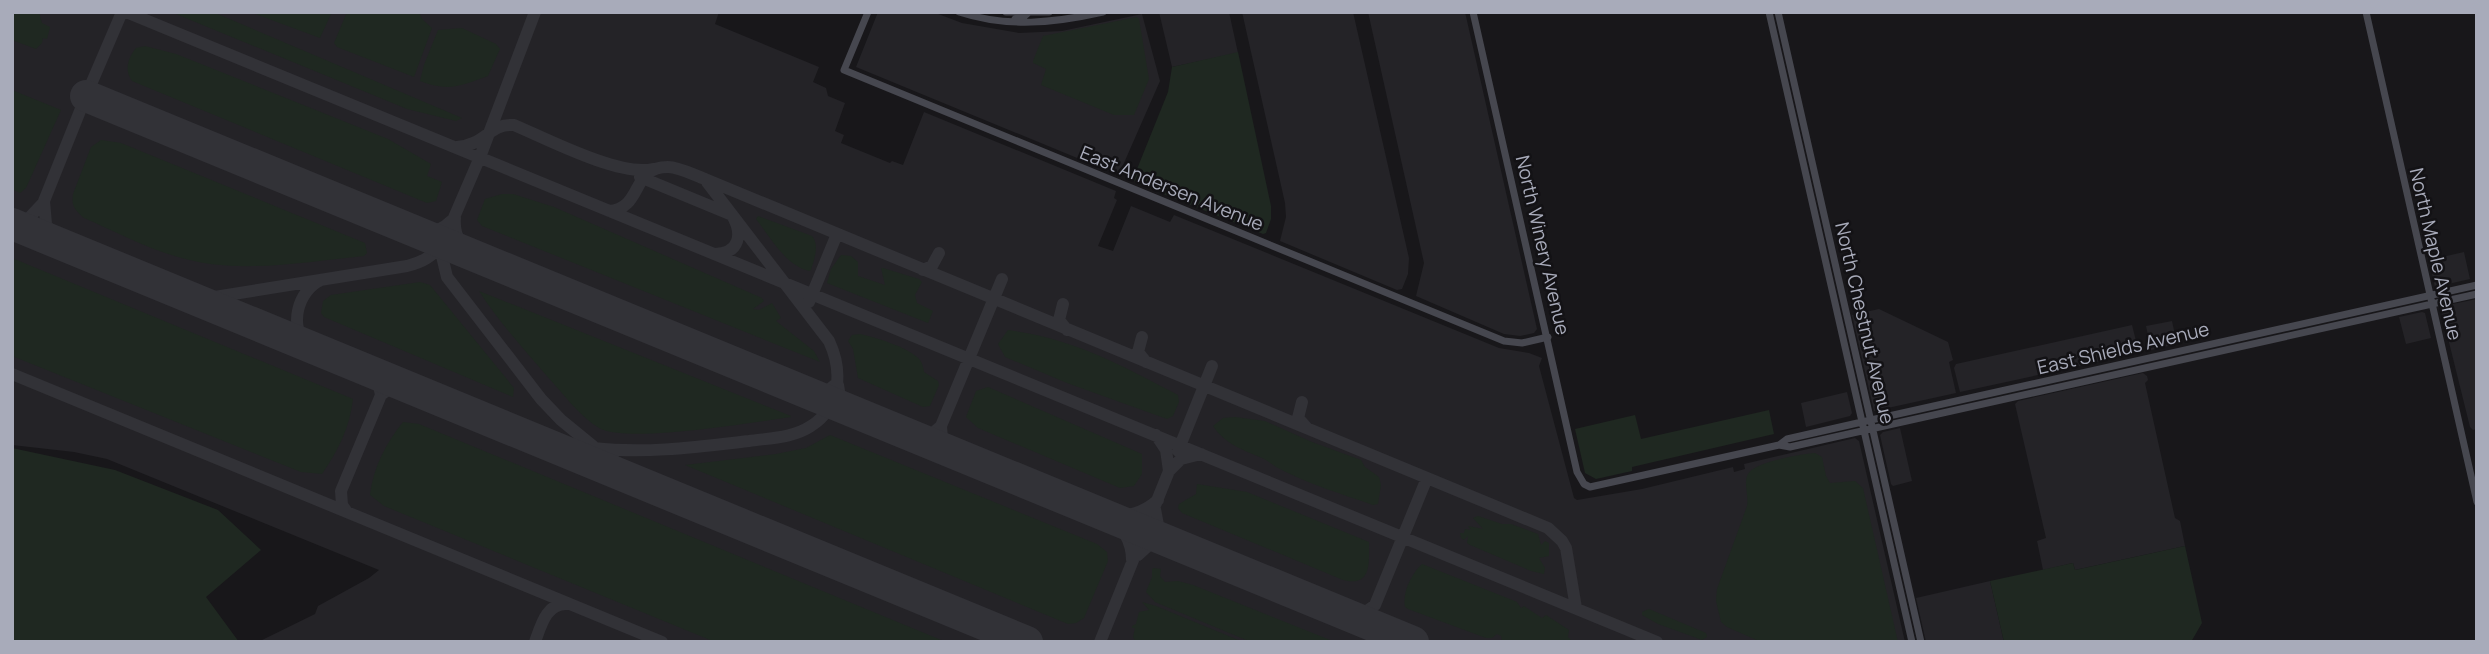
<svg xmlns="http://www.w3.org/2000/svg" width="2489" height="654" font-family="Manrope,sans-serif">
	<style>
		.built { fill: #242327 }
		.green { fill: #1f2821 }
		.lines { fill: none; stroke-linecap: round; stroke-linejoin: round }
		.taxiway { stroke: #323237; stroke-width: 12 }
		.runway { stroke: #323237; stroke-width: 32 }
		.secondary { stroke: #46474f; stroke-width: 7 }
		.labels { text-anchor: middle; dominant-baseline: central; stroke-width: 5; stroke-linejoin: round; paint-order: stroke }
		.street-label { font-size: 19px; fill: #a8abba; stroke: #131215 }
	</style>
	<rect width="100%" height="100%" fill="#18171a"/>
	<path class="built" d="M12 12H719L715 24 819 67 813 82 826 88 828 96 845 103 835 131 844 135 841 143 890 163 892 161 903 165 924 112 1116 191 1114 198 1117 200 1098 246 1113 251 1131 206 1170 222 1174 215 1499 348 1529 353 1542 358 1539 366 1574 498 1577 500 1642 489 1733 467 1734 472 1745 469 1744 464 1855 438 1859 441 1905 642H258L315 614 318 606 369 578 379 570 107 459 74 452 12 445Z
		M878 12H933L962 23 1019 33 1062 31 1142 14 1160 81 1120 172 1116 174 856 67Z
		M1159 12H1229L1238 53 1172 67Z
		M1242 12H1353L1409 258 1408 274 1402 289 1397 290 1280 241 1286 217 1285 203Z
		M1368 12H1465L1537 329 1534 333 1520 336 1504 334 1416 296 1424 263Z
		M2464 252 2470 279 2435 287 2429 260Z
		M2477 299V429L2473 430 2470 427 2441 310 2443 306Z
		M1879 309 1948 342 1953 360 1949 362 1956 393 1874 411 1852 315Z
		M2422 312 2425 313 2431 338 2406 344 2399 317Z
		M2172 321 2177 344 2151 350 2146 326Z
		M2132 325 2139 353 1960 392 1954 368 1956 364Z
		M2143 373 2147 376 2148 380 2145 383 2175 518 2180 521 2185 546 2075 570 2073 563 2043 570 2037 541 2046 538 2015 404 2018 401Z
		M1847 392 1852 413 1850 416 1806 427 1801 403Z
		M1900 428 1912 481 1893 486 1891 484 1880 435 1883 432Z
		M1990 581 2004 642H1926L1916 598Z"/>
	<path class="green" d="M12 12H39L42 23 50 27 47 39 43 38 42 43 36 49 12 40Z
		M171 12H213L462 118 456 121 407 109Z
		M250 12H332L320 38Z
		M347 12H419L422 19 432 28 414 77 337 47 334 43Z
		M1137 17 1139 19 1149 79 1134 115H1114L1041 85 1046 69 1033 63V61L1043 36Z
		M462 28 496 44 500 49 488 76C460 86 449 92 420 81L424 65 438 30Z
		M145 46 176 54 388 139 431 164 427 176 442 182 436 201 427 203 132 81C124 70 128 58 136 48Z
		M1238 52 1271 206V219L1266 233 1263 234 1136 183 1133 179 1168 92 1172 67Z
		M12 90 61 110 26 188 20 193 12 189Z
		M101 140 121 143 365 243 367 253 364 256C303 262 238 275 178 257 146 248 114 231 84 218 75 210 71 206 73 194L91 147Z
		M502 194H513L554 207 762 298 764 301 753 309 759 310 772 303 781 318 776 321 814 351 820 362 482 226 477 220 485 199Z
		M758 216 812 236C820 246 814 259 811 270L809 271C785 265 771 238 756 219Z
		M841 255 851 256 858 262V276L885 285 881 268H883L919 279 922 282 915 295 917 303 933 311 928 323 827 283 831 269Z
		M12 258 353 399C350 427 338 451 322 474L301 472 12 356Z
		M420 282 430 285 514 388 513 397 324 317 321 313 323 301 331 295Z
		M479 291 791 416V417C755 422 628 444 599 428 579 416 562 392 546 375 523 348 498 321 479 291Z
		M1008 330C1075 339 1119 364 1178 395L1179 402 1173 416 1167 419 1067 383 1005 357 998 344Z
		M860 334C875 337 906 347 917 357 922 361 923 366 924 372L938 381 939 385 930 406 923 407 858 378 853 349 848 341 852 335Z
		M988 387 1142 454V474L1134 486 1120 488 978 428 966 417 976 391Z
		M1769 410 1774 434 1632 467V471L1596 479 1585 473 1575 429 1635 415 1641 439Z
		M1235 417 1265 421 1312 442 1361 460 1365 467 1379 477 1381 485 1378 504 1373 505C1341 494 1306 483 1276 467 1271 464 1267 460 1262 458 1243 450 1225 444 1213 426L1223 418Z
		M403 422 419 424 946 642H715L384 506 370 495C373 468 386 443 403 422Z
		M830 435 1097 544 1107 552 1108 561 1084 618 1076 623 1068 624 685 465 776 454 806 448Z
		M12 448 115 470 218 510 261 550 206 597 239 642H12Z
		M1815 453 1822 457 1826 476 1830 483 1855 481 1863 488 1898 642H1761L1727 627 1721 622 1716 601 1717 589 1747 506C1749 495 1743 483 1748 474 1754 462 1801 454 1815 453Z
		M1197 484 1247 492 1369 542C1369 563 1372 587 1343 580L1182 513 1178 508 1179 504 1196 494Z
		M1478 516 1502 524H1511L1538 534 1541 545 1545 541 1549 543V556L1539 558 1545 568 1544 574 1531 571 1470 545 1467 543 1468 536 1464 540 1461 538 1460 533H1464L1465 529 1471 530 1468 526 1483 529 1473 518Z
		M2185 546 2202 623 2191 642H2004L1990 581 2073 563 2075 570Z
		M1422 564 1517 602 1521 608 1524 606 1542 618 1546 615 1569 630 1568 637 1573 642H1502L1501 636 1497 634 1492 638H1486L1408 609 1405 607C1402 592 1412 573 1422 564Z
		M1154 568 1161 569 1160 576 1165 582 1178 581 1193 585 1335 642H1251L1155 602 1146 592 1152 577V569Z
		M1142 602 1156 606 1243 642H1136L1133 637 1135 628H1132V626L1136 624 1139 612 1149 610Z
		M1649 609 1706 633 1707 637 1702 640 1658 624 1642 615V612Z"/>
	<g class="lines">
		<path class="taxiway" d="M126 12 1657 642
			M457 147C486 145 489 123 514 125 547 139 620 177 653 169
			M640 177 732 215C743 234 740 253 715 254
			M609 211C644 208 630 167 668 167 679 167 694 175 705 179L1548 528 1562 541 1566 548 1576 608
			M455 218C453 240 465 249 482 259
			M13 225 28 219 44 202
			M400 225C419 232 435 237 451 221
			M55 242 46 224 44 201 86 96 122 12
			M443 243 442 256 447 277 541 399 561 420 594 447 650 485
			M923 270 932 266 939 253
			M196 300 407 266C423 262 433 256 443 243L480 157 535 12
			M809 302 837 234
			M1063 304 1059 320 1067 330
			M1142 337 1138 352 1146 362
			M307 345C288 327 298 290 321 280
			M370 371 378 381 381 395
			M12 374 662 642
			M838 385 840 397 849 410
			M807 392 825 393 836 384
			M1302 402 1298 418 1307 428
			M941 426 942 439 952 452
			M521 432C546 439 570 445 594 448 646 454 697 447 749 441 770 438 793 438 811 426 841 407 843 371 829 341L707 182
			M914 436 932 434 941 426 1002 279
			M1178 451 1212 366
			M1169 471 1181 459 1201 454
			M1155 509 1159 530 1171 542
			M347 512 342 505 341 491 381 395 392 387 409 386
			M1108 516C1123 526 1132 542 1132 560
			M1108 516C1128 517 1143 513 1158 500
			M1138 555 1151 543 1171 542
			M1347 615 1364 613 1375 605 1427 478
			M535 642C541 625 547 602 568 604
			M1100 642 1169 471 1166 450 1156 435"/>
		<path class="runway" d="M86 96 1413 642
			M12 224 1027 642"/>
		<path class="secondary" d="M868 12 844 70 1504 341 1522 343 1548 337
			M959 12C1008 28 1054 23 1103 12
			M1006 12H1049
			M1473 12 1577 472 1584 484 1590 487 1779 445 1790 447 2477 294
			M1769 12 1912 642
			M1778 12 1921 642
			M2366 12 2477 502
			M1015 19H1021L1028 13
			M1779 445 1787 439 1862 422 2477 285"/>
	</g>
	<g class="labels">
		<g class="street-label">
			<text transform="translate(1172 188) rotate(22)">East Andersen Avenue</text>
			<text transform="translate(1543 245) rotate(77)">North Winery Avenue</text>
			<text transform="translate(2436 254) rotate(77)">North Maple Avenue</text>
			<text transform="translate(1865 323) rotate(77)">North Chestnut Avenue</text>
			<text transform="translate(2123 348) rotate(-13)">East Shields Avenue</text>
		</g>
	</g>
	<rect width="2489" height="654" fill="none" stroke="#a8abba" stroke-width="28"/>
</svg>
